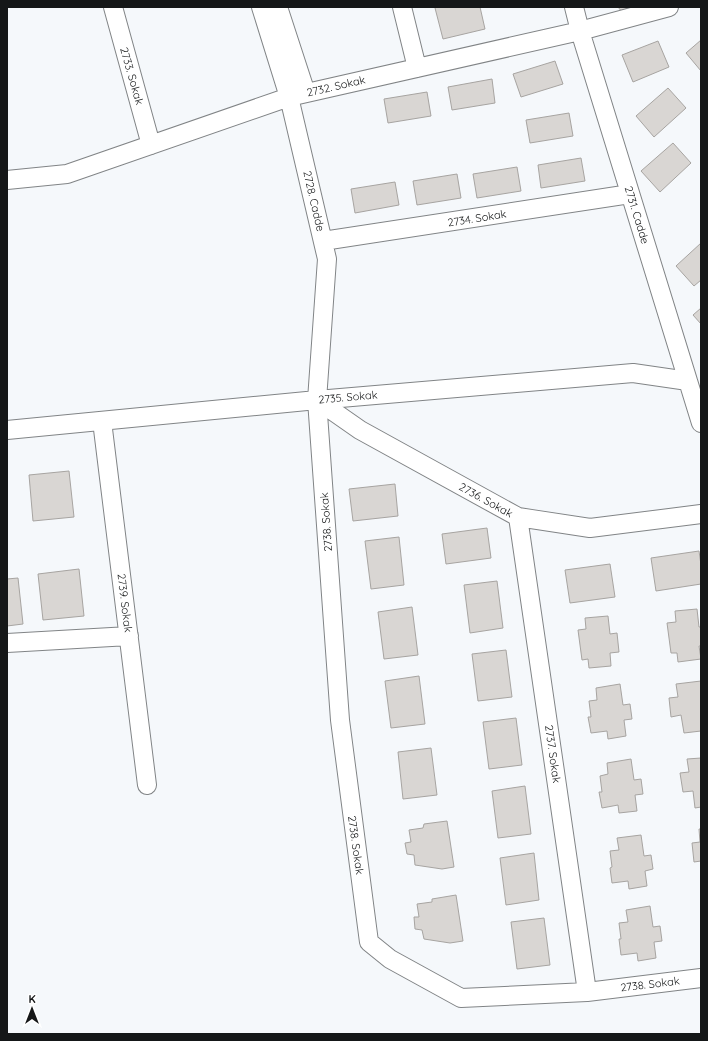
<svg xmlns="http://www.w3.org/2000/svg" width="708" height="1041" font-family="Quicksand,sans-serif">
	<style>
		.building { fill: #d9d6d3; stroke: #a7a4a1 }
		.lines { fill: none; stroke-linecap: round; stroke-linejoin: round }
		.street-casing { stroke: #818486; stroke-width: 20 }
		.street { stroke: #fff; stroke-width: 18 }
		.labels { text-anchor: middle; dominant-baseline: central; stroke-width: 3; stroke-linejoin: round; paint-order: stroke }
		.street-label { font-size: 11px; fill: #151718; stroke: #fff }
	</style>
	<rect width="100%" height="100%" fill="#f5f8fb"/>
	<path class="building" d="M438 7H480L485 29 443 39 435 8Z
		M618 7H628L622 12Z
		M701 40V71L686 53Z
		M658 41 669 67 633 82 622 55Z
		M555 61 563 84 521 97 513 74Z
		M492 79 495 103 452 110 448 87Z
		M668 88 686 108 654 137 636 116Z
		M427 92 431 116 388 123 384 99Z
		M569 113 573 136 530 143 526 120Z
		M673 143 691 163 660 192 641 171Z
		M581 158 585 181 541 188 538 165Z
		M517 167 521 191 477 198 473 174Z
		M457 174 461 198 417 205 413 181Z
		M395 182 399 205 355 213 351 189Z
		M701 243V280L694 286 676 266Z
		M701 308V324L693 315Z
		M69 471 74 517 33 521 29 475Z
		M395 484 398 516 353 521 349 489Z
		M487 528 491 558 446 564 442 534Z
		M399 537 404 585 371 589 365 541Z
		M699 551 701 565V584L656 591 651 558Z
		M610 564 615 597 570 603 565 570Z
		M79 569 84 616 43 620 38 574Z
		M18 578 23 624 7 626V579Z
		M497 581 503 628 470 633 464 585Z
		M412 607 418 655 384 659 378 612Z
		M697 609 699 627H701V646H699L701 659 678 662 677 653H671L667 623 676 622 675 611Z
		M608 616 610 634 617 633 619 652 610 653 611 666 589 668 588 659 582 660 578 630 586 629 585 618Z
		M506 650 512 697 478 701 472 654Z
		M419 676 425 724 391 728 385 681Z
		M701 681V731L684 733 681 715 671 717 669 698 678 697 676 684Z
		M620 684 623 705 630 704 632 719 624 720 626 736 608 739 607 731 591 733 588 717H591L589 701 597 700 596 688Z
		M516 718 522 765 489 769 483 722Z
		M431 748 437 795 403 799 398 752Z
		M701 758V807L695 808 693 791 683 792 680 773 689 772 687 759Z
		M631 759 634 780 641 779 643 794 635 795 637 811 619 813 618 805 602 808 599 792H602L600 776 608 774 607 763Z
		M525 786 531 834 498 838 492 791Z
		M447 821 454 867 442 869 415 865 414 855 407 854 405 843 411 842 409 830 423 828 424 824Z
		M699 829H701V861L694 862 692 843 700 842Z
		M641 835 644 856 651 855 653 869 645 871 647 886 629 889 628 881 612 883 610 868 612 867 610 851 619 850 617 838Z
		M534 853 539 900 506 905 500 858Z
		M456 895 463 941 450 943 424 939 422 930 415 929 414 917H419L417 904 432 902V899Z
		M650 906 653 927 660 926 662 941 654 942 656 958 638 961 637 953 621 955 619 939H621L619 923 628 922 626 910Z
		M544 918 550 965 517 969 511 922Z"/>
	<g class="lines">
		<defs>
			<path id="street" d="M113 7 151 145
				M261 7 289 97 327 259 317 400 340 720 369 942 390 959 461 998 587 992 701 978
				M278 7 306 93
				M402 7 417 68
				M574 7 580 31 701 423
				M7 180 67 174 289 97 580 31 669 7
				M323 241 630 194
				M317 400 360 430 518 517 590 528 701 514
				M102 421 147 785
				M7 430 317 400 633 373 688 381
				M518 517 587 992
				M7 643 129 636"/>
		</defs>
		<use href="#street" class="street-casing"/>
		<use href="#street" class="street"/>
	</g>
	<g class="labels">
		<g class="street-label">
			<text transform="translate(132 76) rotate(74)">2733. Sokak</text>
			<text transform="translate(336 86) rotate(-13)">2732. Sokak</text>
			<text transform="translate(314 201) rotate(77)">2728. Cadde</text>
			<text transform="translate(637 215) rotate(73)">2731. Cadde</text>
			<text transform="translate(477 218) rotate(-9)">2734. Sokak</text>
			<text transform="translate(348 397) rotate(-5)">2735. Sokak</text>
			<text transform="translate(486 500) rotate(29)">2736. Sokak</text>
			<text transform="translate(326 522) rotate(-94)">2738. Sokak</text>
			<text transform="translate(125 603) rotate(83)">2739. Sokak</text>
			<text transform="translate(553 754) rotate(82)">2737. Sokak</text>
			<text transform="translate(356 845) rotate(82)">2738. Sokak</text>
			<text transform="translate(650 984) rotate(-7)">2738. Sokak</text>
		</g>
	</g>
	<rect width="708" height="1041" fill="none" stroke="#151718" stroke-width="16"/>
	<g transform="translate(32 1009)" stroke="#ffffff" stroke-width="3" paint-order="stroke">
	<path d="M0-3L7 15L0 10L-7 15Z" fill="#151718"/>
	<text y="-6" font-size="11" font-weight="bold" text-anchor="middle" fill="#151718">K</text>
	</g>
</svg>
